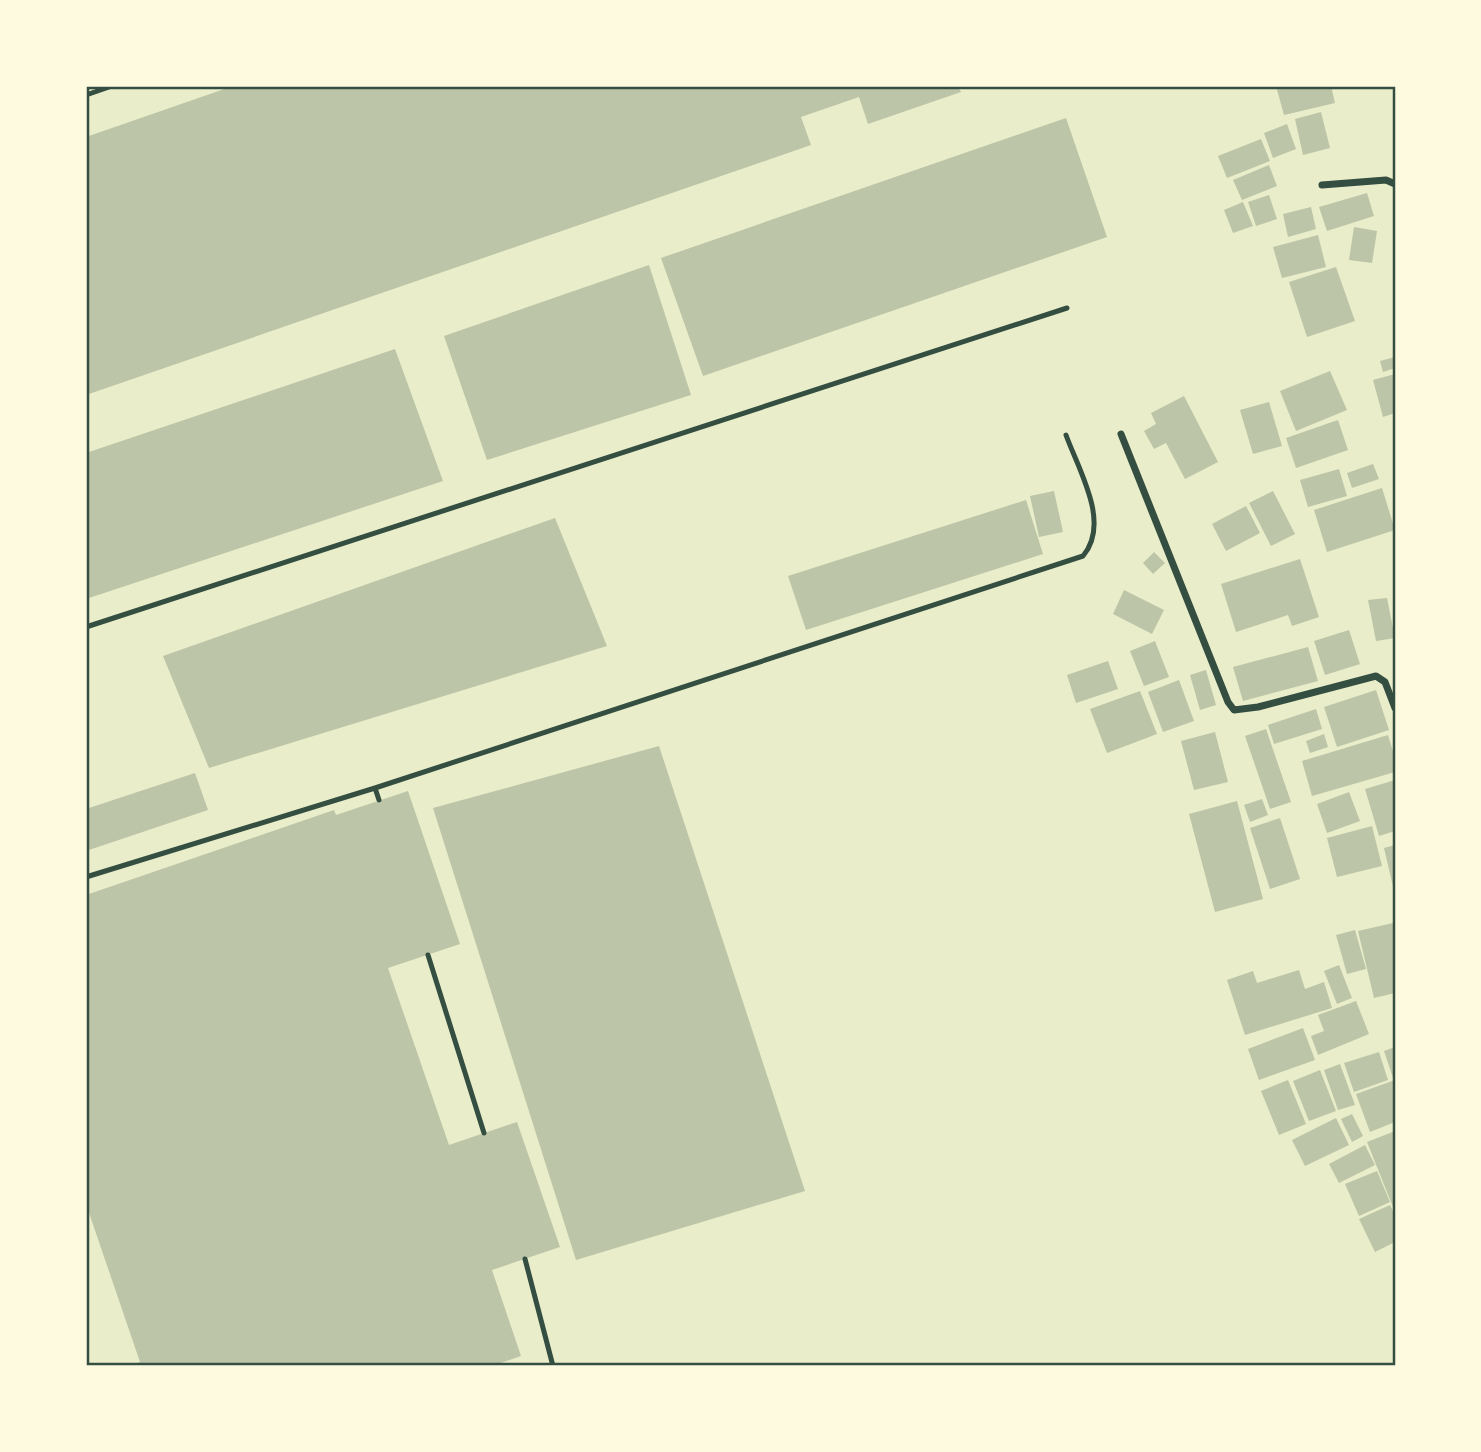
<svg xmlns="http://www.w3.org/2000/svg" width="1481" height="1452" font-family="Barlow,sans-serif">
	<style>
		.building { fill: #bcc5a7 }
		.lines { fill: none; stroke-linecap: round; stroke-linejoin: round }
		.service { stroke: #344e41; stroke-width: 5 }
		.minor { stroke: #344e41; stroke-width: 7 }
		.neatline { fill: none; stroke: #344e41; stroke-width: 2.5 }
	</style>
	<rect width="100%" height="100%" fill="#e9edc9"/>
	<path class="building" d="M233 86H958L961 92 868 124 859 97 801 117 811 145 86 395V137Z
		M1276 86H1331L1335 103 1284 115Z
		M1321 112 1330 148 1303 155 1295 119Z
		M1066 118 1107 237 703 376 661 258Z
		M1287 124 1296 149 1273 158 1264 133Z
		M1261 139 1270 161 1227 178 1218 156Z
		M1269 165 1277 186 1242 200 1233 180Z
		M1367 193 1374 216 1327 231 1319 207Z
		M1269 195 1277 219 1256 226 1248 202Z
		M1243 202 1253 226 1233 233 1224 210Z
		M1311 207 1316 229 1288 237 1283 214Z
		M1354 227 1377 231 1372 263 1349 260Z
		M1318 235 1326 267 1282 278 1273 247Z
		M649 265 691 395 487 460 444 336Z
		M1336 267 1355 321 1307 337 1289 282Z
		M395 349 443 481 86 599V453Z
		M1395 357V368L1383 372 1380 361Z
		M1330 371 1347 410 1296 431 1280 391Z
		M1395 374V413L1383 417 1373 380Z
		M1184 396 1218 462 1185 479 1166 443 1154 449 1144 431 1156 424 1151 413Z
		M1269 402 1282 446 1253 454 1240 410Z
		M1338 420 1348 450 1296 468 1286 438Z
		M1373 464 1379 479 1352 488 1347 473Z
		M1339 469 1347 496 1308 507 1300 480Z
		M1382 488 1395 530 1327 552 1314 510Z
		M1054 491 1063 532 1039 537 1030 496Z
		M1273 491 1295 534 1271 546 1249 503Z
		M1026 500 1043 554 806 630 788 576Z
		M1246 506 1260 533 1226 551 1212 524Z
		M555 518 607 646 209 768 163 656Z
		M1154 552 1165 563 1153 574 1143 563Z
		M1300 559 1319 617 1292 626 1288 615 1236 632 1221 584Z
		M1124 590 1164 610 1152 634 1113 614Z
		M1387 598 1395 638 1376 641 1368 600Z
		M1349 630 1360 664 1325 675 1314 641Z
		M1155 641 1169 677 1144 686 1130 651Z
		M1308 647 1318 681 1243 701 1233 667Z
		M1108 661 1118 689 1076 703 1067 675Z
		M1206 670 1216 705 1200 710 1190 675Z
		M1179 680 1194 721 1163 732 1148 692Z
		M1376 690 1389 730 1337 747 1324 707Z
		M1140 691 1157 734 1107 753 1090 709Z
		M1316 709 1322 729 1274 744 1268 725Z
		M1266 729 1291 802 1270 809 1245 736Z
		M1215 732 1228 782 1194 790 1181 741Z
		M1324 734 1328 747 1310 753 1306 741Z
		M1388 735 1395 758V772L1312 796 1302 761Z
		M659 746 805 1191 576 1260 433 808Z
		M195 773 208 810 86 851V809Z
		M1395 780V831L1379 836 1365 789Z
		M408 791 460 944 388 968 449 1145 517 1122 560 1247 492 1270 521 1356 492 1366H129L140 1362 86 1204V895L334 810 336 815Z
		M1349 792 1360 821 1327 833 1317 804Z
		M1262 799 1268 815 1250 822 1244 805Z
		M1237 801 1263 899 1215 912 1189 814Z
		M1280 818 1300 879 1270 889 1250 828Z
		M1372 826 1382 866 1337 877 1327 838Z
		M1395 845V891H1394L1384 848Z
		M1393 923 1395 993 1374 998 1358 931Z
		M1355 930 1366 969 1347 974 1336 935Z
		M1339 965 1352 998 1337 1004 1324 971Z
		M1299 970 1305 989 1324 982 1332 1008 1245 1035 1227 980 1253 971 1257 983Z
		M1356 1001 1369 1034 1318 1055 1311 1036 1324 1031 1318 1015Z
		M1303 1028 1315 1060 1259 1080 1248 1049Z
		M1395 1047V1077L1393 1078 1384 1051Z
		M1379 1052 1388 1080 1354 1092 1344 1063Z
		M1340 1064 1355 1105 1338 1110 1324 1070Z
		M1320 1070 1336 1111 1309 1121 1293 1081Z
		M1288 1080 1306 1124 1279 1135 1261 1091Z
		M1395 1080V1122L1370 1132 1356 1094Z
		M1352 1114 1363 1136 1352 1142 1341 1119Z
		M1336 1118 1349 1145 1305 1166 1292 1140Z
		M1395 1131V1212L1367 1142Z
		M1365 1145 1375 1165 1339 1183 1329 1164Z
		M1377 1171 1390 1202 1359 1216 1345 1184Z
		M1390 1205 1395 1215V1242L1375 1252 1359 1219Z"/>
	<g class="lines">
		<path class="service" d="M86 95 112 86
			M86 627 1067 308
			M375 788 379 800
			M86 877 375 788 1083 556C1111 523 1079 471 1066 435
			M428 955 484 1133
			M525 1259 553 1366"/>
		<path class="minor" d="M1322 185 1386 180 1395 184
			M1121 434 1228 702 1234 710 1258 707 1376 676 1385 682 1395 708"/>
	</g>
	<rect width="1481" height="1452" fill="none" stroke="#fefae0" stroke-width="175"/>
	<rect x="88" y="88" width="1306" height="1276" class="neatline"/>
</svg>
